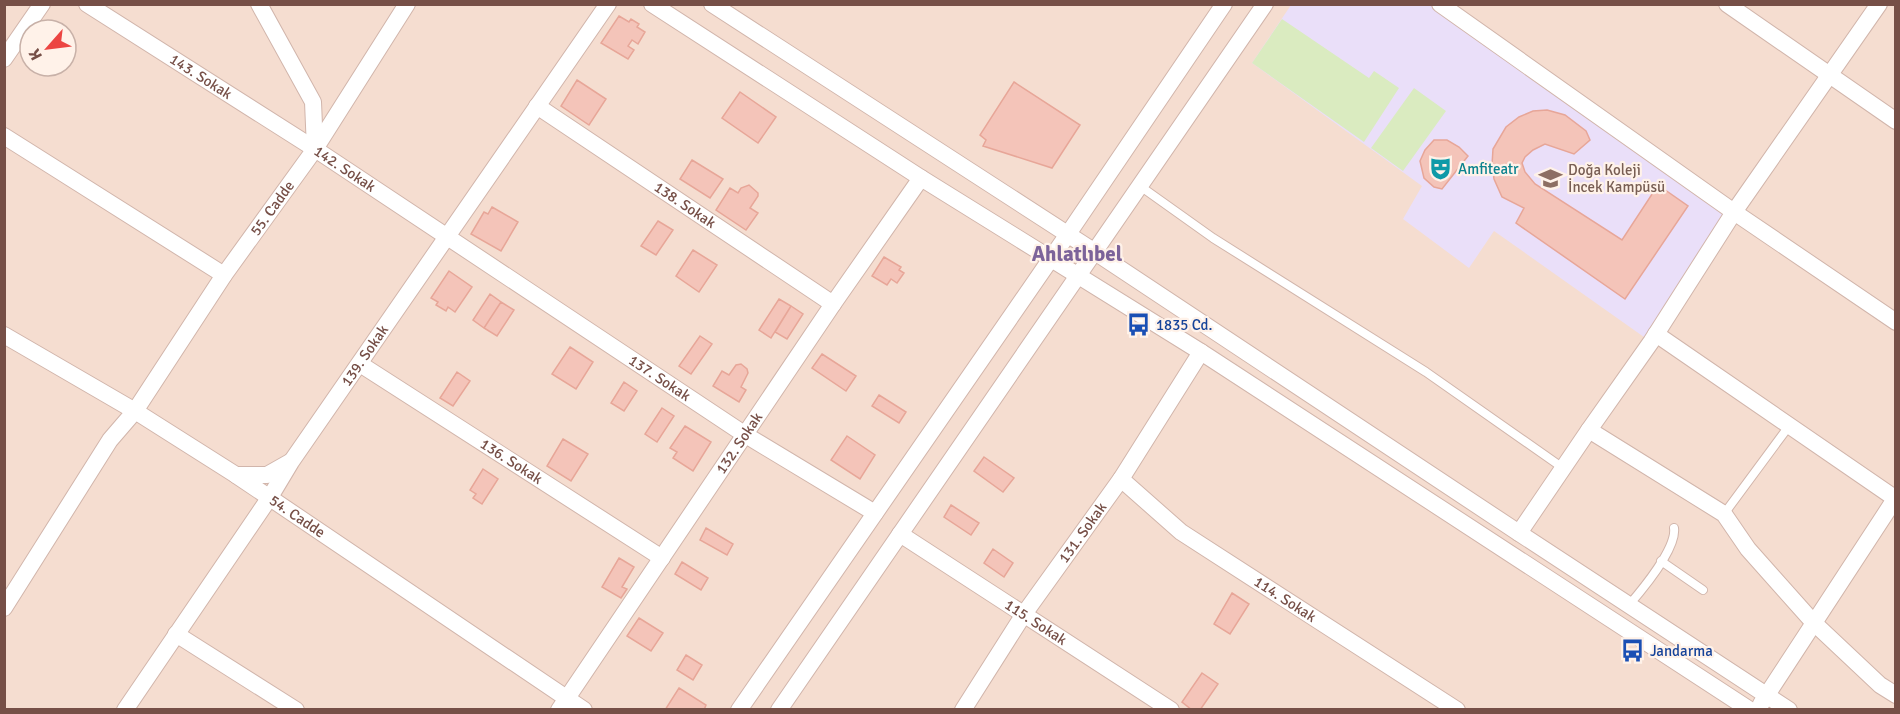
<svg xmlns="http://www.w3.org/2000/svg" width="1900" height="714" font-family="Signika,sans-serif">
	<style>
		.residential { fill: #f5ddd0; fill-rule: evenodd }
		.education { fill: #eadff9 }
		.green { fill: #daebc0 }
		.building { fill: #f4c4b9; stroke: #e7a698; stroke-width: 1.5 }
		.lines { fill: none; stroke-linecap: round; stroke-linejoin: round }
		.lane-casing { stroke: #d1b5ab; stroke-width: 10 }
		.street-casing { stroke: #d1b5ab; stroke-width: 18 }
		.lane { stroke: #fff; stroke-width: 8 }
		.street { stroke: #fff; stroke-width: 16 }
		.labels { text-anchor: middle; dominant-baseline: central; stroke-width: 4.5; stroke-linejoin: round; paint-order: stroke }
		.street-label { font-size: 15px; fill: #764f47; stroke: #fff2e9 }
		.culture-label { font-size: 15px; fill: #0d838f; stroke: #fff2e9; text-anchor: start }
		.education-label { font-size: 15px; fill: #785e54; stroke: #fff2e9; text-anchor: start }
		.transit-label { font-size: 15px; fill: #164399; stroke: #fff2e9; text-anchor: start }
		.district-label { font-size: 21px; font-weight: bold; fill: #7c639a; stroke: #fff2e9 }
	</style>
	<rect width="100%" height="100%" fill="#fdede2"/>
	<path class="residential" d="M5 5H1895V709H5ZM30 30H66V66H30Z"/>
	<path class="education" d="M1291 5H1440L1734 212 1651 342 1494 231 1469 268 1403 219 1422 186 1252 63Z"/>
	<path class="green" d="M1282 19 1369 78 1374 71 1399 88 1364 142 1252 63Z
		M1414 88 1446 111 1403 171 1371 148Z"/>
	<path class="building" d="M619 16 629 22 631 19 639 24 637 27 645 32 638 44 632 40 628 46 634 50 628 59 601 43Z
		M577 80 606 99 589 125 561 106Z
		M1014 82 1080 125 1052 168 983 146 986 140 980 135Z
		M740 92 776 117 758 143 722 118Z
		M1547 110 1565 115 1586 131 1590 140 1574 154 1545 144 1533 150 1525 157 1522 163 1525 172 1535 184 1622 240 1658 185 1688 206 1625 299 1516 223 1524 208 1502 197 1494 179 1492 165 1493 149 1506 127 1519 117 1533 111Z
		M1434 140H1447L1459 147 1468 156 1442 189 1434 187 1424 178 1420 161 1425 150Z
		M692 160 723 179 710 198 680 179Z
		M749 185 758 193V196L750 208 758 213 746 230 716 210 730 188 738 193 741 188Z
		M492 207 518 222 501 251 471 234 484 212 488 214Z
		M658 221 673 230 656 255 641 246Z
		M693 250 717 265 699 292 676 276Z
		M884 257 901 267 899 270 904 273 897 283 891 279 887 285 872 276Z
		M449 271 472 287 455 312 448 307 446 311 436 305 438 302 431 298Z
		M490 294 501 302 484 328 473 320Z
		M779 299 791 306 771 338 759 330Z
		M501 302 514 310 497 336 484 328Z
		M791 306 803 314 787 339 775 332Z
		M700 336 712 344 691 374 679 366Z
		M570 347 593 362 576 389 552 374Z
		M822 354 856 376 846 391 812 368Z
		M741 364 747 369 748 373 741 387 746 390 739 402 713 386 722 371 729 375 736 365Z
		M457 372 470 381 453 406 440 398Z
		M624 382 637 391 624 411 611 403Z
		M879 395 906 412 899 423 872 406Z
		M662 408 674 416 657 442 645 434Z
		M685 426 711 442 693 471 673 458 677 452 670 448Z
		M847 436 875 455 860 479 831 460Z
		M563 439 588 454 571 481 547 466Z
		M984 457 1014 478 1003 492 974 471Z
		M483 469 498 479 482 504 473 498 476 494 470 490Z
		M951 505 979 523 971 535 944 517Z
		M706 528 733 544 727 555 700 540Z
		M993 549 1013 563 1004 577 984 563Z
		M619 558 634 567 622 587 627 589 621 598 602 587Z
		M682 562 708 578 701 590 675 574Z
		M1232 593 1249 604 1230 634 1214 624Z
		M639 618 663 633 651 651 627 636Z
		M686 655 702 665 693 680 677 670Z
		M1202 673 1218 684 1200 710H1192L1182 702Z
		M679 688 706 705 704 710H665Z"/>
	<g class="lines">
		<defs>
			<path id="lane" d="M1140 186 1213 238 1426 372 1563 468
				M1724 514 1789 426
				M1661 561 1703 590
				M1629 605C1642 590 1677 548 1674 528"/>
			<g id="street">
				<path id="s1" d="M87 4 315 149 744 434 875 513"/>
				<path d="M259 4 313 102 315 149"/>
				<path d="M652 4 921 178 1201 352 1750 710"/>
				<path d="M712 4 1095 252 1519 533 1789 710"/>
				<path d="M1440 4 1734 212 1896 322"/>
				<path d="M1727 4 1896 121"/>
				<path d="M4 59 42 4"/>
				<path id="s2" d="M537 106 833 304"/>
				<path d="M4 136 224 275"/>
				<path d="M1656 334 1896 499"/>
				<path id="s3" d="M4 335 135 411 236 475 584 710"/>
				<path id="s4" d="M360 364 662 558"/>
				<path d="M1589 430 1724 514 1748 549 1813 622 1880 685 1896 695"/>
				<path d="M236 475H267L290 462"/>
				<path id="s5" d="M1121 479 1181 532 1457 710"/>
				<path d="M1519 533 1589 430 1651 342 1734 212 1879 4"/>
				<path id="s6" d="M900 534 1171 710"/>
				<path id="s7" d="M4 608 110 440 135 411 224 275 315 149 407 4"/>
				<path d="M176 634 296 710"/>
				<path d="M1761 704 1895 499"/>
				<path id="s8" d="M125 710 270 497 291 462 608 4"/>
				<path id="s9" d="M559 710 833 304 921 178"/>
				<path d="M739 710 1068 234 1224 4"/>
				<path d="M779 710 1265 4"/>
				<path id="s10" d="M963 710 1024 614 1121 479 1201 352"/>
			</g>
		</defs>
		<use href="#lane" class="lane-casing"/>
		<use href="#street" class="street-casing"/>
		<use href="#lane" class="lane"/>
		<use href="#street" class="street"/>
	</g>
	<defs>
		<symbol id="theatre-bare" viewBox="-9 -9 18 18"><path d="M-5-5.5Q0-4 5-5.5V0Q5 5 0 6Q-5 5-5 0ZM-3.3-2.5H-1v1.5H-3.3ZM1-2.5H3.3v1.5H1ZM-2.8 1Q0 5.5 2.8 1Z" fill="#0f9aa8" stroke="#fff2e9" stroke-width="2.5" paint-order="stroke"/></symbol>
		<symbol id="school-bare" viewBox="-9 -9 18 18"><path d="M0-5L7-2L0 1L-7-2ZM-4 1L0 2.5L4 1V4Q0 6-4 4Z" fill="#8d6e63" stroke="#fff2e9" stroke-width="2.5" paint-order="stroke"/></symbol>
		<symbol id="bus-bare" viewBox="-9 -9 18 18"><path d="M-5-6H5V4H4V6H2V4H-2V6H-4V4H-5ZM-3.5-4V0h7V-4ZM-3.5 1.2v1.5H-2V1.2ZM2 1.2v1.5H3.5V1.2Z" fill="#1a4fb4" stroke="#fff2e9" stroke-width="2.5" paint-order="stroke"/></symbol>
	</defs>
	<g fill-rule="evenodd">
		<use href="#theatre-bare" x="1424" y="152" width="33" height="33"/>
		<use href="#school-bare" x="1534" y="162" width="33" height="33"/>
		<use href="#bus-bare" x="1122" y="308" width="33" height="33"/>
		<use href="#bus-bare" x="1616" y="634" width="33" height="33"/>
	</g>
	<g class="labels">
		<g class="street-label">
			<text stroke="none"><textPath href="#s1" startOffset="135">143. Sokak</textPath></text>
			<text stroke="none"><textPath href="#s1" startOffset="306">142. Sokak</textPath></text>
			<text stroke="none"><textPath href="#s2" startOffset="178">138. Sokak</textPath></text>
			<text stroke="none"><textPath href="#s7" startOffset="482">55. Cadde</textPath></text>
			<text stroke="none"><textPath href="#s8" startOffset="428">139. Sokak</textPath></text>
			<text stroke="none"><textPath href="#s1" startOffset="684">137. Sokak</textPath></text>
			<text stroke="none"><textPath href="#s9" startOffset="322">132. Sokak</textPath></text>
			<text stroke="none"><textPath href="#s4" startOffset="180">136. Sokak</textPath></text>
			<text stroke="none"><textPath href="#s3" startOffset="345">54. Cadde</textPath></text>
			<text stroke="none"><textPath href="#s10" startOffset="214">131. Sokak</textPath></text>
			<text stroke="none"><textPath href="#s5" startOffset="204">114. Sokak</textPath></text>
			<text stroke="none"><textPath href="#s6" startOffset="162">115. Sokak</textPath></text>
		</g>
		<g class="culture-label">
			<text x="1458" y="169">Amfiteatr</text>
		</g>
		<g class="education-label">
			<text x="1568" y="170">Doğa Koleji<tspan x="1568" dy="17">İncek Kampüsü</tspan></text>
		</g>
		<g class="transit-label">
			<text x="1156" y="325">1835 Cd.</text>
			<text x="1650" y="651">Jandarma</text>
		</g>
		<g class="district-label">
			<text x="1077" y="254">Ahlatlıbel</text>
		</g>
	</g>
	<rect width="1900" height="714" fill="none" stroke="#764f47" stroke-width="12"/>
	<g transform="translate(48 48) rotate(242)"><circle r="28" fill="#fff2e9" stroke="#c8b1a8" stroke-width="1.5"/>
	<path d="M0-4.5L10 22L0 15L-10 22Z" fill="#ec4542"/>
	<text y="-9" font-size="16" font-weight="bold" text-anchor="middle" fill="#764f47">K</text>
	</g>
</svg>
